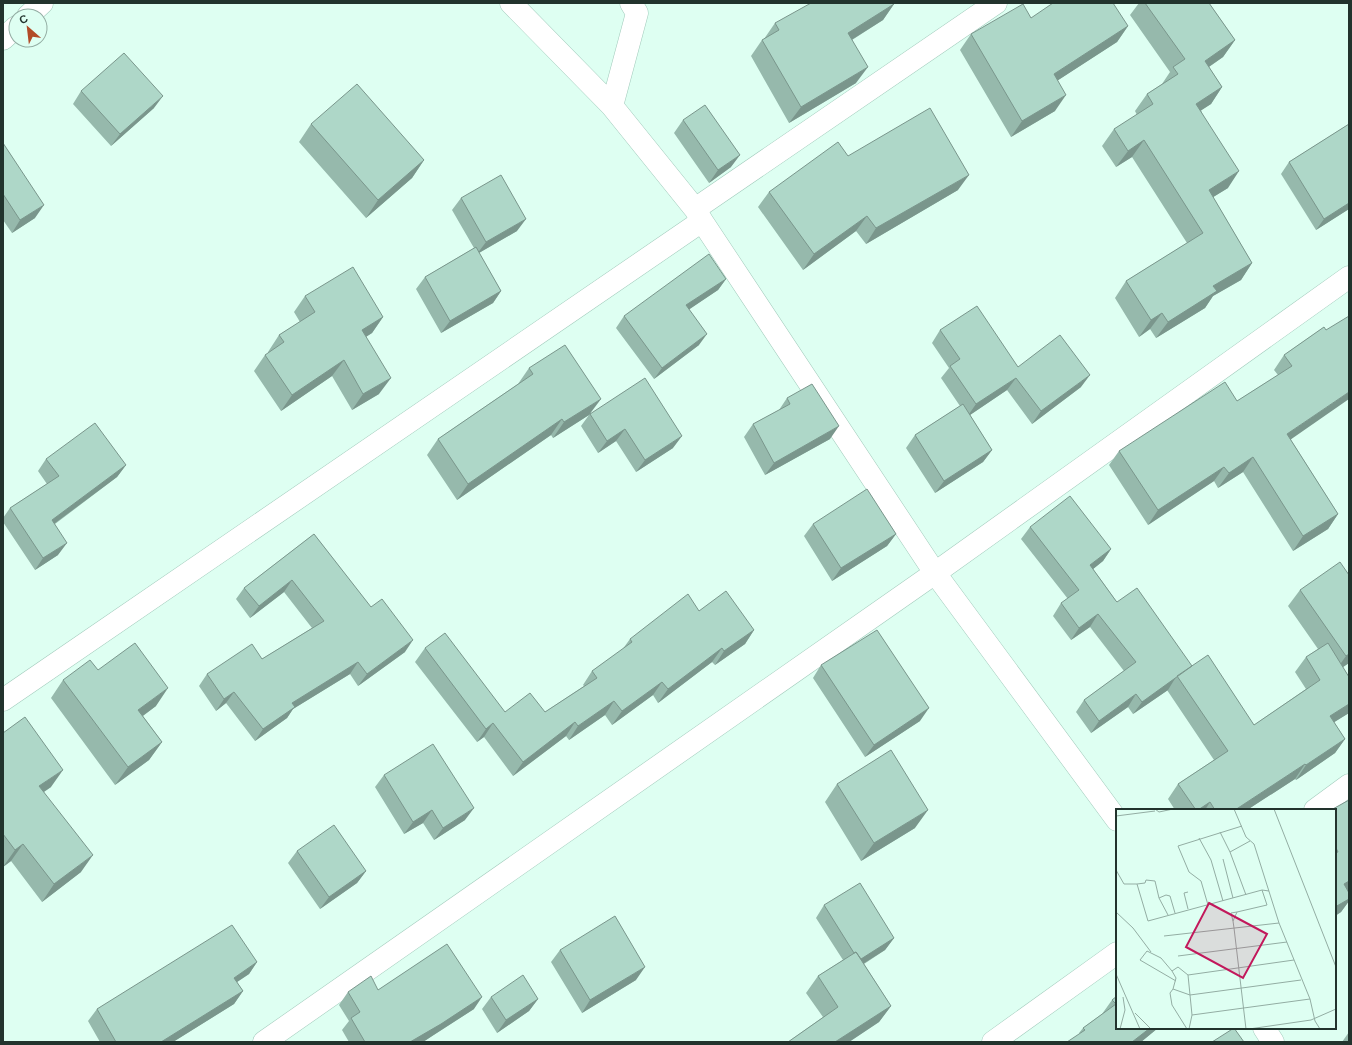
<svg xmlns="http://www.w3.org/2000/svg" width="1352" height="1045" font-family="'Work Sans',sans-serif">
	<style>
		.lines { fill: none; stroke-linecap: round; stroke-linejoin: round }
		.minor-casing { stroke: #a2cbbc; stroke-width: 23 }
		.minor { stroke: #fff; stroke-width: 22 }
		.wall { fill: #96b9ac }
		.shaded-wall { fill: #7a968c }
		.building { fill: #aed7c8; stroke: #7a968c }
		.inset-road { fill: none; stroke: #93ada3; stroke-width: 1 }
		.view { fill: #c2185b; fill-opacity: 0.15; stroke: #c2185b; stroke-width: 2 }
		.inset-edge { fill: none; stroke: #22332d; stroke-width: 2 }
	</style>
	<rect width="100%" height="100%" fill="#defff2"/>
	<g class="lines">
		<defs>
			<path id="minor" d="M511 3 612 106
				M631 3 637 13 612 106 695 209
				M28 16 42 3
				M3 39 16 27
				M702 221 935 573 1117 820
				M3 700 702 221 695 209 996 3
				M1315 810 1349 785
				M1264 1028 1273 1042
				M264 1042 935 573 1349 277
				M993 1042 1117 953"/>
		</defs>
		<use href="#minor" class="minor-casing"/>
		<use href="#minor" class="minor"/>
	</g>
	<path class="wall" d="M1139 3H1209L1235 40 1223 57 1209 67 1222 87 1211 104 1201 110 1228 188 1213 197 1252 263 1241 280 1213 296 1205 308 1156 338 1150 329 1139 337 1115 298 1126 281 1187 243 1132 157 1116 167 1102 146 1114 129 1137 115 1135 111 1147 94 1162 84 1170 72 1130 15Z
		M894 4 883 20 852 40 856 83 789 123 751 56 762 40 764 39 775 23Z
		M1031 18 1128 26 1117 42 1058 80 1055 111 1011 137 960 50 971 34Z
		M81 91 154 108 111 146 73 104Z
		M683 120 731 167 709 183 674 133Z
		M311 124 424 160 412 178 366 218 299 142Z
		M1349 124V209L1316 230 1281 174 1289 162Z
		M3 143 35 218 12 233 3 220Z
		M848 156 958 190 866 244 856 231 803 270 758 207 769 192Z
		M461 198 517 231 479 253 501 291 493 303 441 333 416 289 425 277 474 248 452 210Z
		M726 279 718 290 689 309 699 345 654 379 616 328 624 316Z
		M305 296 383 317 372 333 366 337 379 394 352 410 332 376 281 411 254 371 265 355 269 353 268 352 279 335 300 322 294 312Z
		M1324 327 1291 440 1338 514 1328 529 1293 551 1243 472 1218 488 1214 481 1148 525 1109 465 1119 451 1237 401 1278 375 1274 370 1284 355Z
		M940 330 1018 367 1081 387 1032 424 1007 390 970 415 992 450 983 462 935 493 906 448 915 435 960 406 941 378 949 368 932 343Z
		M529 368 591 413 673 448 636 472 616 441 598 453 581 426 589 415 553 438 551 435 457 500 427 455 438 439 518 384Z
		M787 398 830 439 765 475 744 437 753 424 779 410Z
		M46 459 126 465 117 477 55 524 58 555 35 570 3 522V518L10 508 47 484 38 471Z
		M813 524 896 534 887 546 832 581 804 536Z
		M1030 527 1111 549 1103 561 1093 569 1117 602 1192 666 1254 725 1306 689 1295 672 1306 657 1318 649 1288 606 1300 590 1349 575V663L1343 667 1349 677V713L1334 722 1345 739 1335 753 1296 780 1295 779 1247 810H1175L1168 799 1178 784 1214 760 1167 690H1168L1133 714 1128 707 1091 733 1076 712 1084 700 1124 671 1090 627 1071 640 1053 616 1061 603 1068 599 1021 539Z
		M314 534 405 652 358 686 350 674 293 709 287 718 255 741 226 703 216 711 199 686 207 674 262 659 312 628 284 592 250 618 236 599 244 588Z
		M699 611 754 630 745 644 715 665 712 662 658 703 653 695 612 725 605 715 569 740 566 736 513 776 484 737 477 742 415 662 425 648 505 712H545L584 686 583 685 592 671 622 650 630 639Z
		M821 665 920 721 865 757 813 678Z
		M98 670 156 706 143 716 162 742 149 760 115 785 51 698 63 680Z
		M3 733 51 787 44 792 81 872 42 902 11 861 3 867Z
		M384 775 465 820 434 840 423 823 404 834 375 787Z
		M837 784 915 828 861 861 825 802Z
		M1349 800V890L1348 891 1349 893V901L1341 912 1335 916V810Z
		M297 851 366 871 357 883 320 909 288 863Z
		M824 905 894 938 885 950 864 964 891 1006 879 1022 849 1042H788L823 1017 806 993 818 976 843 960 816 918Z
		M560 950 636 980 582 1013 551 962Z
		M257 962 249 974 237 982 243 991 234 1004 173 1042H100L88 1021 97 1009Z
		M378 990 474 1009 423 1042H349L342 1030 349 1021 339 1005 348 992Z
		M1117 996V1028H1158L1141 1042 1079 1033 1083 1028 1102 1014 1112 1000Z
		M491 997 538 999 529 1011 497 1033 482 1009Z
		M1349 1032V1042H1342Z"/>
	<path class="shaded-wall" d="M894 4 883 20 837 49 848 33Z
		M1128 26 1117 42 1043 90 1054 74Z
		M1235 40 1223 57 1194 77 1205 61Z
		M868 67 856 83 789 123 801 107Z
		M1222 87 1211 104 1185 121 1196 104Z
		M1066 95 1055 111 1011 137 1022 121Z
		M163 96 154 108 111 146 120 134Z
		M1144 140 1132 157 1116 167 1128 151Z
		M740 155 731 167 709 183 718 170Z
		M424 160 412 178 366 218 378 200Z
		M1239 171 1228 188 1197 207 1209 190Z
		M969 175 958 190 866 244 876 228Z
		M1349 203V209L1316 230 1324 219Z
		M44 205 35 218 12 233 20 220Z
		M867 216 856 231 803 270 814 254Z
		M526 219 517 231 477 254 486 242Z
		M1252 263 1241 280 1213 296 1205 308 1156 338 1168 322 1213 286Z
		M726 279 718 290 678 317 686 305Z
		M501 291 493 303 441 333 450 321Z
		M1162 313 1150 329 1139 337 1151 320Z
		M383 317 372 333 351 346 362 330Z
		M707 334 699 345 654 379 662 368Z
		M344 360 332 376 281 411 292 395Z
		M1090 375 1081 387 1032 424 1041 411Z
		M391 378 379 394 352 410 363 394Z
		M1016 378 1007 390 967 417 976 404Z
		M1349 392V399L1277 449 1287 434Z
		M601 399 589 415 553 438 564 422Z
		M562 419 551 435 457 500 468 484Z
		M839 426 830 439 765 475 774 463Z
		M625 429 616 441 598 453 607 441Z
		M682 436 673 448 636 472 645 460Z
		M992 450 983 462 935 493 944 481Z
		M1253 457 1243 472 1218 488 1229 473Z
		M126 465 117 477 43 532 52 520Z
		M1224 467 1214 481 1148 525 1158 510Z
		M1338 514 1328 529 1293 551 1303 536Z
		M896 534 887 546 832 581 841 568Z
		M67 543 58 555 35 570 43 558Z
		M1111 549 1103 561 1082 578 1090 565Z
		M292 580 284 592 250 618 259 606Z
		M1098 614 1090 627 1071 640 1079 628Z
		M754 630 745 644 715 665 724 651Z
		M413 640 405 652 358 686 367 674Z
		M722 648 712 662 658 703 668 689Z
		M1349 654V663L1334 673 1346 656Z
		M358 662 350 674 293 709 287 718 255 741 263 729 292 703Z
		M1176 677 1168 690 1133 714 1142 702Z
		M662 682 653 695 612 725 622 711Z
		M168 688 156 706 126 728 138 710Z
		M234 692 226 703 216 711 224 699Z
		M1136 694 1128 707 1091 733 1099 721Z
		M614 701 605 715 569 740 578 726Z
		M1349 704V713L1320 731 1330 716Z
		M929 708 920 721 865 757 874 745Z
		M575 722 566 736 513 776 523 762Z
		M493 723 484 737 477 742 486 729Z
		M1345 739 1335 753 1296 780 1306 765Z
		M162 742 149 760 115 785 128 767Z
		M1305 764 1295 779 1247 810H1235Z
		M63 770 51 787 27 803 39 786Z
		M1210 802 1205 810H1198Z
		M474 808 465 820 434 840 443 828Z
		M432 810 423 823 404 834 413 822Z
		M928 810 915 828 861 861 874 843Z
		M23 844 11 861 3 867 15 850Z
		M93 855 81 872 42 902 54 884Z
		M366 871 357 883 320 909 329 897Z
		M1349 881V890L1335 898 1344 884Z
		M1349 899V901L1341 912 1335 916V907Z
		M894 938 885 950 850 972 859 960Z
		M257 962 249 974 225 990 234 978Z
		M645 967 636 980 582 1013 590 1000Z
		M243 991 234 1004 173 1042H161Z
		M482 997 474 1009 432 1036 423 1042H410Z
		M538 999 529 1011 497 1033 506 1020Z
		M891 1006 879 1022 849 1042H835Z
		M1150 1028H1158L1141 1042H1132Z"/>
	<path class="building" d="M811 3H893L894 4 848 33 868 67 801 107 762 40 779 30 775 23Z
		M1053 3H1113L1128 26 1054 74 1066 95 1022 121 971 34 1023 4 1031 18Z
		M1145 3H1209L1235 40 1205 61 1222 87 1196 104 1239 171 1209 190 1252 263 1213 286 1217 291 1168 322 1162 313 1151 320 1126 281 1203 233 1144 140 1128 151 1114 129 1153 104 1147 94 1178 74 1173 67 1185 59Z
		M124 53 163 96 120 134 81 91Z
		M357 84 424 160 378 200 311 124Z
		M705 105 740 155 718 170 683 120Z
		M930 108 969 175 876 228 867 216 814 254 769 192 838 142 848 156Z
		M1349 124V203L1324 219 1289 162Z
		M3 143 44 205 20 220 3 194Z
		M501 175 526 219 486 242 461 198Z
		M476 247 501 291 450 321 425 277Z
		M709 254 726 279 686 305 707 334 662 368 624 316Z
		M353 267 383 317 362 330 391 378 363 394 344 360 292 395 265 355 284 342 279 335 315 312 305 296Z
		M977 306 1018 367 1060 335 1090 375 1041 411 1016 378 976 404 950 366 960 359 940 330Z
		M1349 316V392L1287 434 1338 514 1303 536 1253 457 1229 473 1224 467 1158 510 1119 451 1225 382 1237 401 1292 366 1284 355 1324 327 1326 330Z
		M565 345 601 399 564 422 562 419 468 484 438 439 533 374 529 368Z
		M645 378 682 436 645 460 625 429 607 441 590 414Z
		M812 384 839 426 774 463 753 424 790 404 787 398Z
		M963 404 992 450 944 481 915 435Z
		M95 423 126 465 52 520 67 543 43 558 10 508 59 476 46 459Z
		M867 489 896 534 841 568 813 524Z
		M1070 496 1111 549 1090 565 1116 601 1117 602 1137 588 1192 666 1142 702 1136 694 1099 721 1084 700 1136 662 1098 614 1079 628 1061 603 1079 590 1030 527Z
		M314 534 371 607 382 599 413 640 367 674 358 662 292 703 295 707 263 729 234 692 224 699 207 674 252 644 262 659 324 621 292 580 259 606 244 588Z
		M1340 562 1349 575V654L1346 656 1300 590Z
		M726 591 754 630 724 651 722 648 668 689 662 682 622 711 614 701 578 726 575 722 523 762 493 723 486 729 425 648 445 633 505 712 530 693 545 712 597 678 592 671 632 642 630 639 688 594 699 611Z
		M877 630 929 708 874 745 821 665Z
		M135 643 168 688 138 710 162 742 128 767 63 680 90 660 98 670Z
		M1328 643 1349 677V704L1330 716 1345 739 1306 765 1305 764 1235 810H1215L1210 802 1198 810H1196L1178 784 1228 751 1177 676 1208 655 1254 725 1320 680 1306 657Z
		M25 717 63 770 39 786 93 855 54 884 23 844 15 850 3 834V733Z
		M433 744 474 808 443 828 432 810 413 822 384 775Z
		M891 750 928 810 874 843 837 784Z
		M1349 800V881L1344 884 1349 893V899L1335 907V853L1338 852 1335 846V810H1331Z
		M334 825 366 871 329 897 297 851Z
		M860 883 894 938 861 959 856 952 854 953 824 905Z
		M615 916 645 967 590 1000 560 950Z
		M232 925 257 962 234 978 243 991 161 1042H116L97 1009Z
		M447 944 482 997 441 1024 410 1042H365L351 1018 360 1012 348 992 371 976 378 990Z
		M856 952 891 1006 835 1042H788L838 1007 818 976Z
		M523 975 538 999 506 1020 491 997Z
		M1117 996V1028H1150L1132 1042H1067L1085 1030 1083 1028 1116 1004 1112 1000Z
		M1234 1028 1244 1042H1212Z"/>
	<g transform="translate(1116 809)">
		<rect width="220" height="220" fill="#defff2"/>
		<path class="inset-road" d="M39 0 43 3 57 0M118 0 130 28 138 35 163 114 194 190 199 212 204 220M158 0 220 158M0 7 39 2M104 23 114 43 134 32M83 29 95 51 107 92M114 43 130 86M107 50 117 89M0 61 8 75H21L32 112 146 81M21 75 29 74 30 71 39 72 43 89M72 83 68 84 72 100M92 96 85 72 73 63 62 37 126 17M0 103 17 119 35 143M52 106 43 89 50 86 54 87 59 104M117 112 115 104 121 103M118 119 130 220M118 119 117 112 121 103 151 96 146 81 153 82M48 127 163 114M62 147 171 133M178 151 72 166 62 158 56 162 60 169 57 180 74 186 185 171M56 162 45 149 31 142 24 151 60 172M0 165 24 220M72 166 76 206 194 190M57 180 54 184 56 196 71 220M19 204 35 220M4 220 9 201 7 188M73 220 76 206M133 220 195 211 220 200"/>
		<path class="view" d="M93 94 151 125 127 169 70 138Z"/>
		<rect width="220" height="220" class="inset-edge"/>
	</g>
	<rect width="1352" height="1045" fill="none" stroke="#22332d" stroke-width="8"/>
	<g transform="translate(28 28) rotate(332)"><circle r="19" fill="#defff2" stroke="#93ada3"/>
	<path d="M0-3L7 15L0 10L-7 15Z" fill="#b24b27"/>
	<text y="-6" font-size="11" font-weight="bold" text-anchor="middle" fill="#22332d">С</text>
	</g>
</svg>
